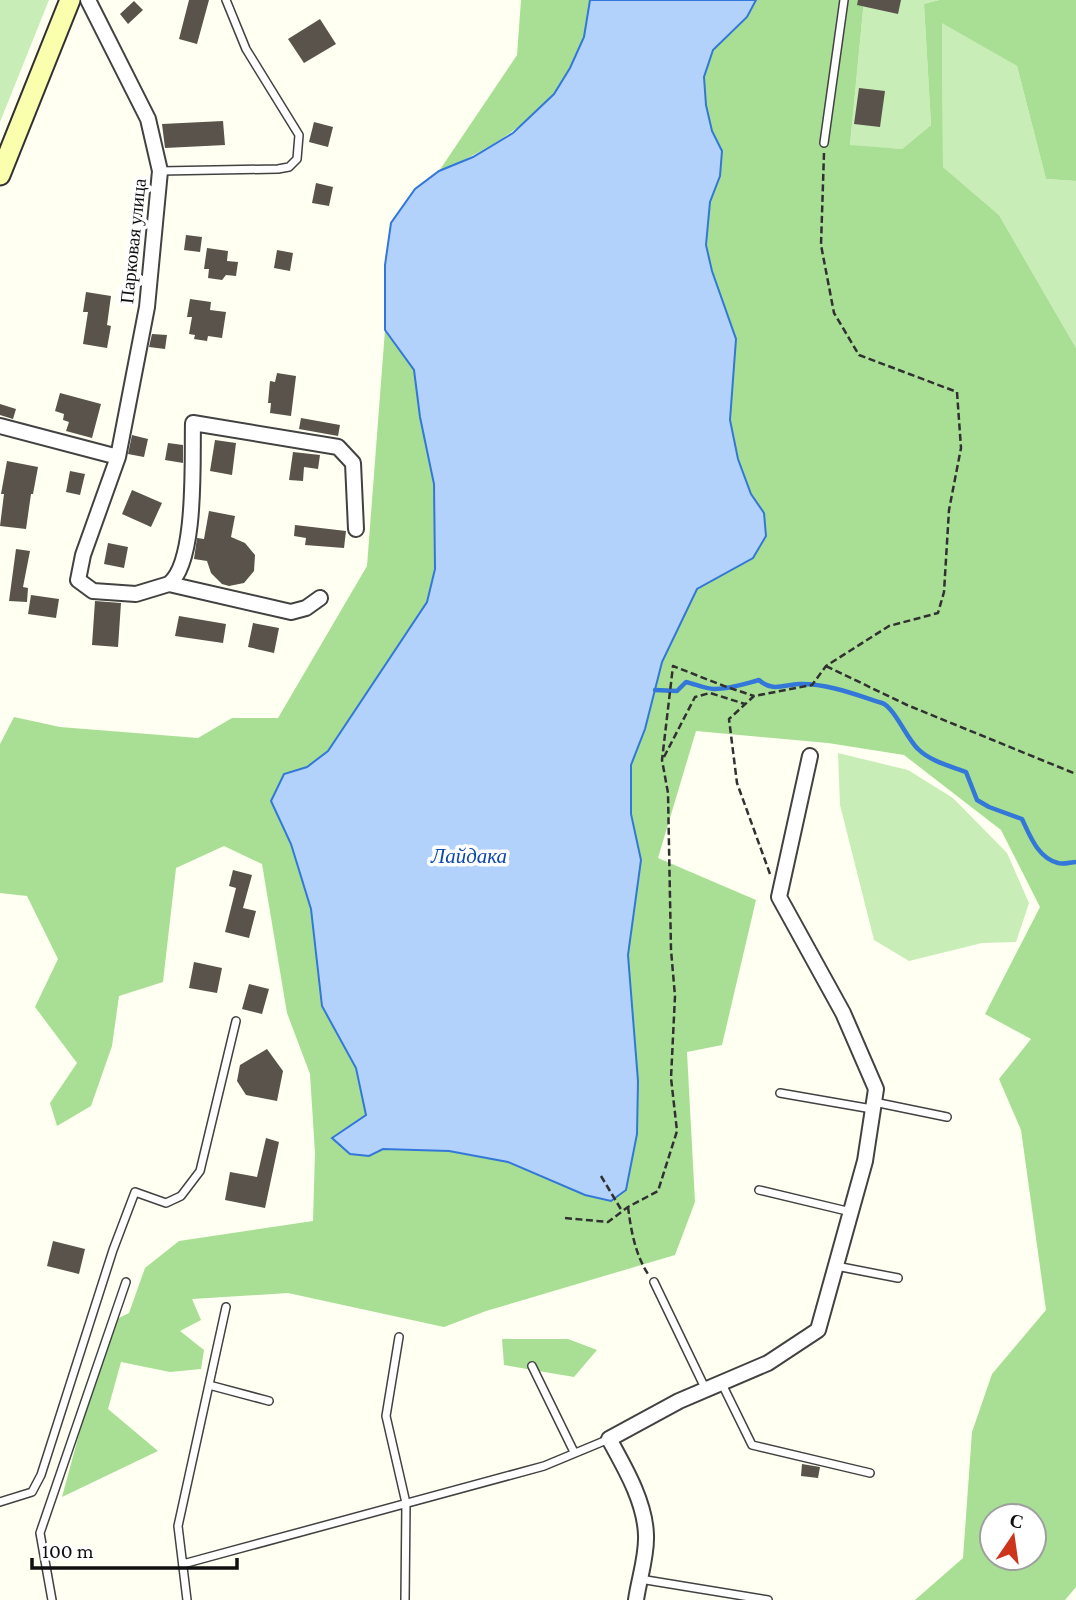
<svg xmlns="http://www.w3.org/2000/svg" width="1076" height="1600" font-family="'Crimson Pro',serif">
	<style>
		.green { fill: #c9edb7 }
		.forest { fill: #a9df95; fill-rule: evenodd }
		.water { fill: #b2d2fb; stroke: #3377d8; stroke-width: 2 }
		.lines { fill: none; stroke-linecap: round; stroke-linejoin: round }
		.stream { stroke: #3377d8; stroke-width: 4.5 }
		.building { fill: #59534b }
		.lane-casing { stroke: #424242; stroke-width: 10 }
		.street-casing { stroke: #424242; stroke-width: 18 }
		.secondary-casing { stroke: #313131; stroke-width: 23 }
		.path { stroke: #313131; stroke-width: 2.5; stroke-dasharray: 7 3.5; stroke-linecap: butt }
		.lane { stroke: #fff; stroke-width: 7 }
		.street { stroke: #fff; stroke-width: 14 }
		.secondary { stroke: #f9ffad; stroke-width: 19 }
		.labels { text-anchor: middle; dominant-baseline: central; stroke-width: 7; stroke-linejoin: round; paint-order: stroke }
		.street-label { font-size: 19px; fill: #0f0f0f; stroke: #fff }
		.water-label { font-size: 21px; font-style: italic; fill: #0d49ac; stroke: #fff }
	</style>
	<rect width="100%" height="100%" fill="#fffff2"/>
	<path class="green" d="M0 0H49L0 122Z
		M864 0H939L924 4 931 125 902 149 850 146Z
		M942 22 1017 66 1046 179 1076 181V348L999 215 943 167Z
		M838 753 908 770 953 798 1007 853 1029 903 1016 942 982 943 909 961 874 940 840 805Z"/>
	<path class="forest" d="M521 0H590C588 12 588 26 584 37 563 106 501 145 439 171L517 55Z
		M756 0H864L850 145 902 149 931 125 924 4 939 0H1076V181L1046 179 1017 66 942 23 943 167 999 215 1076 348V1587L1065 1600H915L963 1558 972 1432 992 1374 1046 1310 1021 1130 999 1079 1031 1039 985 1014 1040 907 1001 830 904 755 828 743 696 731 658 858 756 900 722 1045 687 1052 695 1202 675 1255 486 1311 444 1327 288 1293 192 1299 201 1320 180 1331 204 1350 201 1369 170 1372 121 1362 108 1409 158 1451 62 1497 109 1323 129 1313 145 1268 179 1241 313 1221 315 1153 310 1074 287 1013 262 864 224 846 176 868 163 982 119 996 112 1046 91 1106 57 1126 50 1103 77 1063 35 1007 58 959 27 896 0 893V744L14 717 60 727 198 738 232 718H278L367 566 385 330 414 370 420 417 434 484 435 569 427 602 328 751 307 767 284 774 271 801 291 844 311 909 322 1006 356 1068 366 1115 332 1138 350 1154 369 1156 383 1149 449 1151 508 1162 585 1195 637 1134 638 1081 628 955 641 860 631 814V765L645 729 662 662 697 589 752 558 764 513 751 494 738 460 730 420 736 339 712 271 706 245 710 202 720 176 722 151 712 131 706 105 704 77 713 50 747 17ZM992 1516H1034V1558H992Z
		M502 1339H568L597 1350 574 1377 504 1365Z"/>
	<path class="water" d="M590 0H756L747 17 713 50 704 77 706 105 712 131 722 151 720 176 710 202 706 245 712 271 736 339 730 420 738 459 751 494 764 513 766 536 753 558 697 589 662 662 645 729 631 765V814L641 860 628 955 638 1081 637 1134 626 1190 611 1201 585 1195 508 1162 449 1151 383 1149 369 1156 350 1154 332 1138 366 1115 356 1068 322 1006 311 909 291 844 271 801 284 774 307 767 328 751 427 602 435 569 434 484 420 417 414 370 385 330V265L391 223 415 189 439 171 473 157 513 133 554 94 570 68 584 37Z"/>
	<g class="lines">
		<path class="stream" d="M655 690 677 691 686 682C695 684 705 689 714 689 730 689 744 684 759 680 772 692 783 685 799 684 826 683 857 695 882 703 894 707 907 739 918 749 930 761 950 766 966 772L977 800 989 807 1022 819C1030 836 1038 858 1058 863 1063 865 1071 862 1076 862"/>
	</g>
	<path class="building" d="M189 0H209L197 44 179 39Z
		M858 0H901L898 14 857 5Z
		M134 1 143 10 128 24 120 14Z
		M320 19 336 44 304 63 288 39Z
		M859 88 885 91 880 127 854 124Z
		M223 121 225 145 165 148 162 124Z
		M314 122 333 127 328 147 309 142Z
		M316 183 333 187 329 206 312 203Z
		M186 235 202 237 200 252 184 250Z
		M207 248 228 251 227 261 238 262 236 276 226 275 222 280 208 278 209 269H204Z
		M277 250 293 253 290 271 274 268Z
		M86 292 111 296 107 325 111 326 107 348 83 344 88 312H83Z
		M190 299 211 302 210 310 226 312 222 338 208 336 207 341 194 339 195 335 189 334 192 317H187Z
		M152 334 167 335 165 349 149 347Z
		M277 373 296 376 291 416 270 413 271 403H268L270 381 275 382Z
		M60 393 101 404 92 438 66 431 69 422 63 420 64 414 55 411Z
		M0 404 16 409 13 419 0 415Z
		M301 418 340 425 338 436 299 429Z
		M132 435 148 439 144 457 128 454Z
		M215 440 236 443 232 475 210 471Z
		M168 443 183 445V463L165 460Z
		M293 452 320 455 318 469 304 467 303 481 289 480Z
		M7 461 38 467 33 494H31L26 529 0 526 4 494H1Z
		M70 471 85 474 80 495 66 492Z
		M132 490 162 503 151 527 122 514Z
		M209 511 235 516 231 537 245 543 255 555 254 571 244 583 229 586 222 584 211 573 207 561 194 559 197 538 204 539Z
		M295 525 346 531 344 548 305 545 306 538 294 536Z
		M108 543 128 547 124 568 104 564Z
		M16 549 30 551 23 587 28 588 27 602 9 601Z
		M31 595 59 599 56 618 28 614Z
		M95 601 121 603 118 647 92 645Z
		M179 616 226 624 223 643 175 636Z
		M253 623 279 628 274 653 248 647Z
		M233 870 252 875 243 908 256 911 249 938 225 932 236 888 229 886Z
		M194 962 222 968 217 993 189 988Z
		M249 984 269 989 262 1014 242 1009Z
		M267 1049 283 1071 277 1101 246 1095 237 1081 240 1065Z
		M266 1138 279 1142 265 1208 225 1200 230 1172 257 1177Z
		M53 1241 85 1249 79 1274 47 1266Z
		M802 1464 820 1467 818 1478 801 1476Z"/>
	<g class="lines">
		<defs>
			<path id="lane" d="M824 143 844 0
				M160 171 278 169 289 167 297 159 299 135 246 49 226 0
				M780 1093 872 1109
				M874 1102 947 1117
				M759 1190 851 1212
				M836 1266 898 1278
				M654 1282 706 1390
				M399 1337 386 1416 406 1503 405 1600
				M532 1366 574 1452
				M722 1384 752 1445 870 1473
				M209 1385 269 1401
				M0 1502 32 1492 41 1475 113 1250 135 1192 166 1203 181 1196 200 1171 236 1021
				M183 1564 544 1466 609 1439
				M640 1579 768 1600
				M52 1600 40 1533 126 1282
				M187 1600 178 1526 226 1307"/>
			<path id="street" d="M0 426 118 457 147 307 160 171 148 119 88 0
				M118 457 83 555 78 580 93 591 136 594 169 584
				M320 598 306 608 291 612 169 584C197 562 192 460 193 423L338 447 353 463 356 529
				M636 1600C639 1579 647 1556 646 1535 645 1502 625 1468 609 1439L679 1401 768 1363 818 1330 865 1161 876 1089 843 1013 779 897 810 756"/>
			<path id="secondary" d="M0 175 70 0"/>
		</defs>
		<use href="#lane" class="lane-casing"/>
		<use href="#street" class="street-casing"/>
		<use href="#secondary" class="secondary-casing"/>
		<path class="path" d="M826 666 907 705 1076 774
			M664 757 695 697 710 693 745 704
			M770 874 737 783 729 719 754 696 812 685 826 666 889 626 938 613 944 592 949 510 961 448 957 392 859 355 834 313 821 245 824 153
			M601 1176 622 1211
			M628 1207C631 1230 635 1254 648 1274
			M565 1218 608 1222 628 1207 658 1191 677 1131 671 1078 675 996 671 950 668 793 662 760 673 666 724 686 754 696"/>
		<use href="#lane" class="lane"/>
		<use href="#street" class="street"/>
		<use href="#secondary" class="secondary"/>
	</g>
	<g class="labels">
		<g class="street-label">
			<text transform="translate(133 241) rotate(-84)">Парковая улица</text>
		</g>
		<g class="water-label">
			<text x="469" y="856">Лайдака</text>
		</g>
	</g>
	<g transform="translate(1013 1537) rotate(13)"><circle r="33" fill="#ffffff" stroke="#9f9f9f" stroke-width="2"/>
	<path d="M0-5L12 26L0 18L-12 26Z" fill="#cc341b"/>
	<text y="-10" font-size="19" font-weight="bold" text-anchor="middle" fill="#0f0f0f">С</text>
	</g>
	<path d="M32 1558v10h205v-10" fill="none" stroke="#0f0f0f" stroke-width="3.5"/>
	<text x="42" y="1558" font-size="21" fill="#0f0f0f" stroke="#ffffff" stroke-width="5" paint-order="stroke">100 m</text>
</svg>
